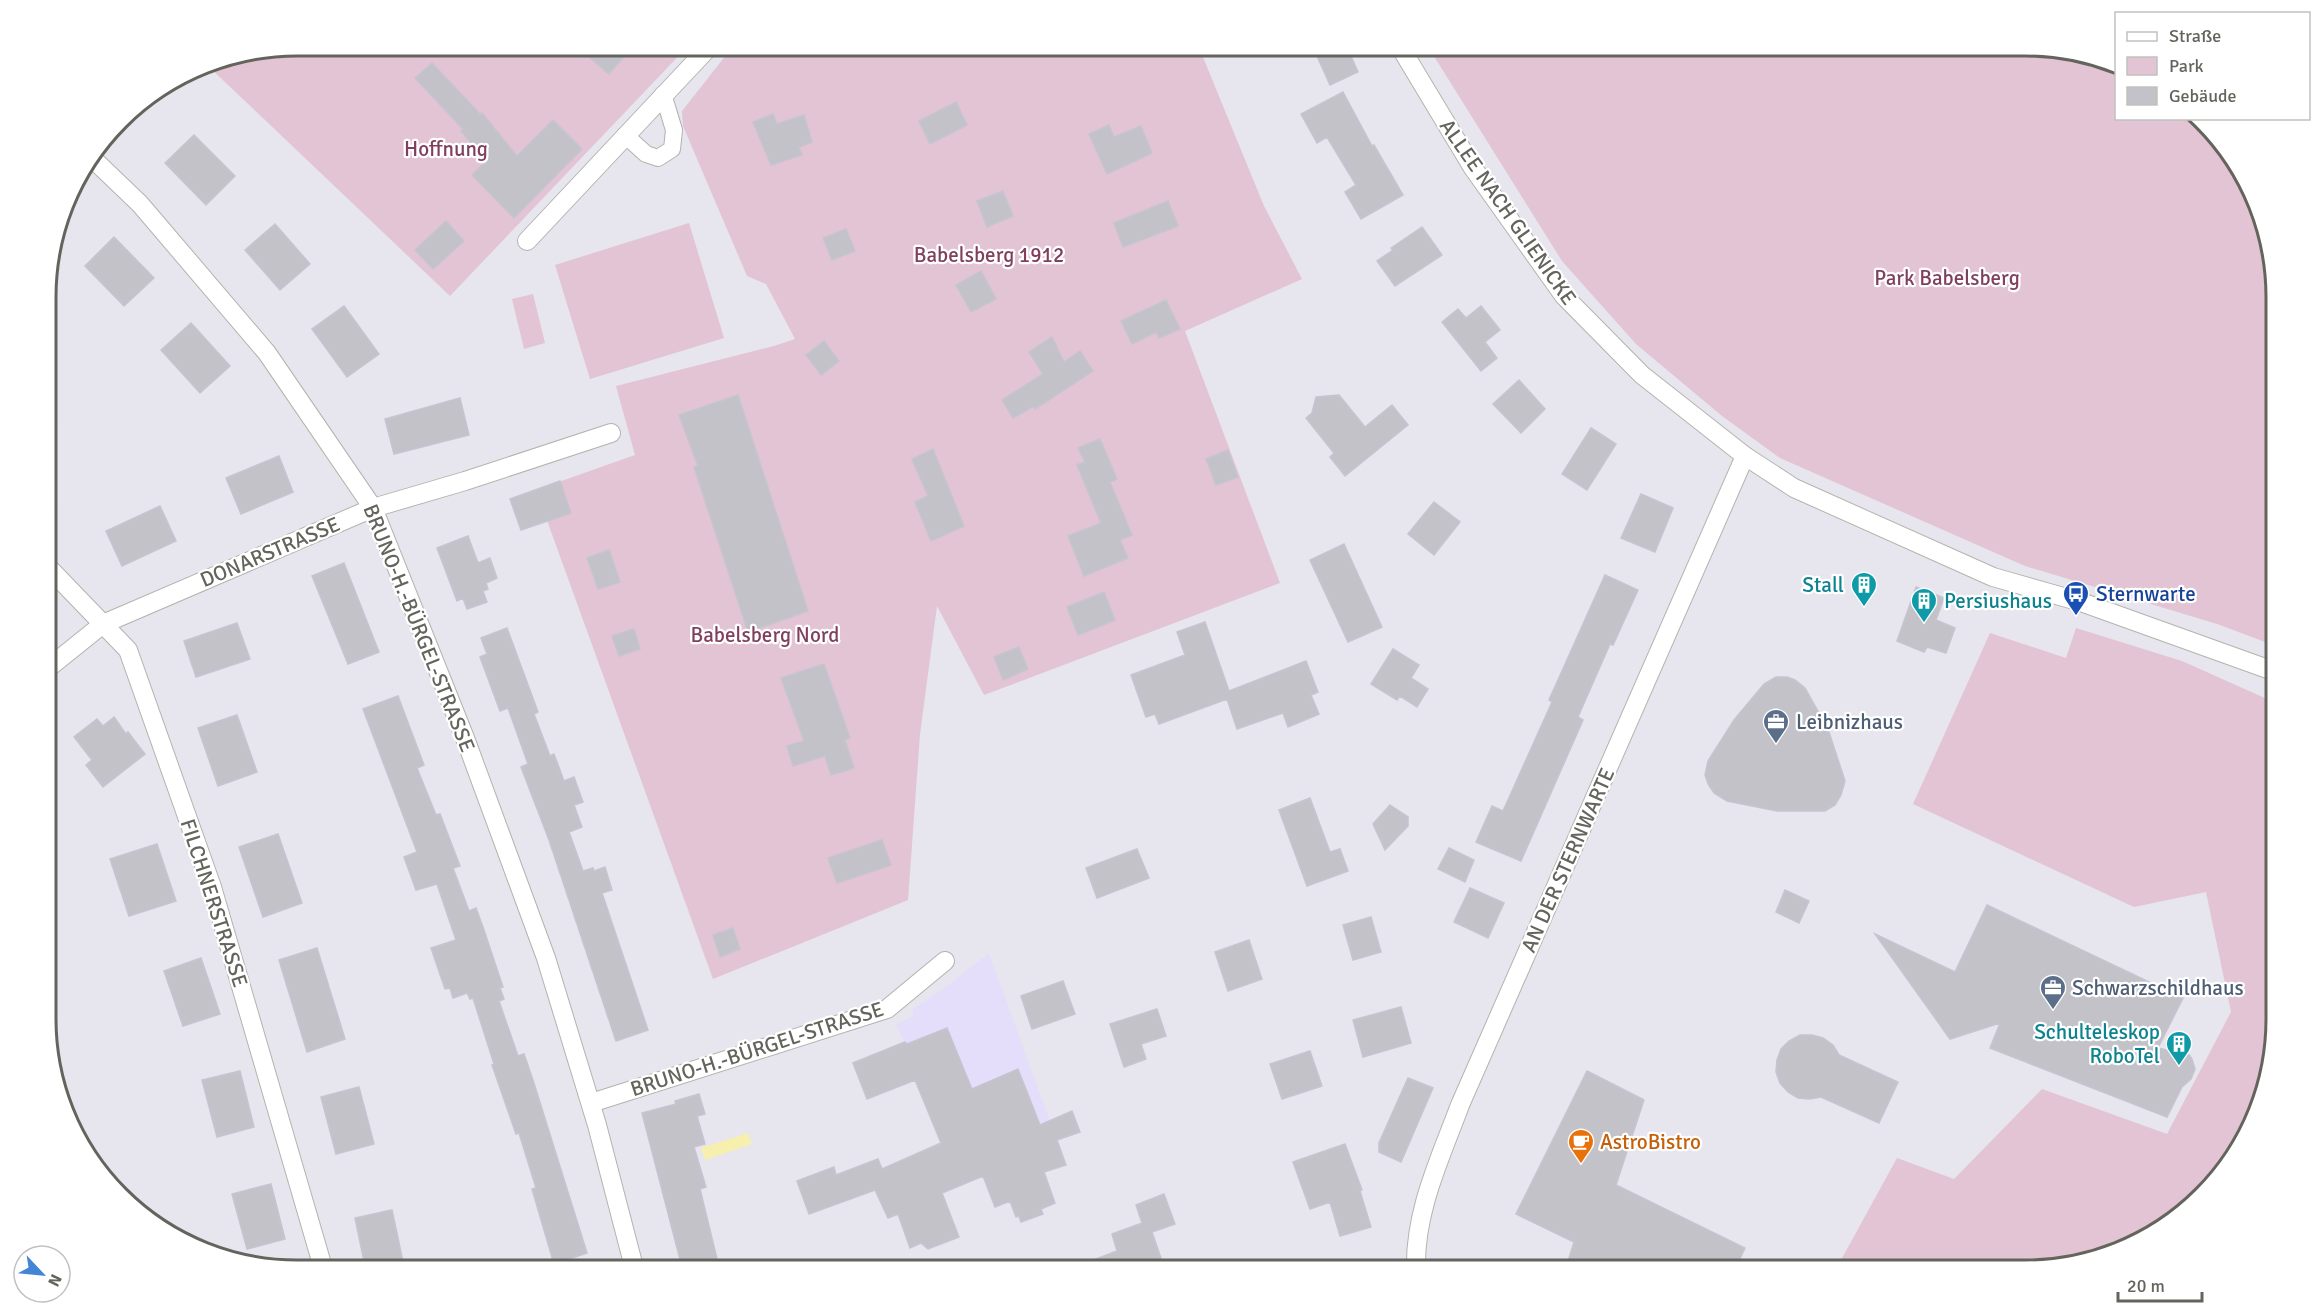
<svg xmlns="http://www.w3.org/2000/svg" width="2322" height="1316" font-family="Signika,sans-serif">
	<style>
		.commercial { fill: #e5defa }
		.green { fill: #e2c4d4 }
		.water { fill: #f6efad }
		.building { fill: #c3c2c9; stroke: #c6c4d2; stroke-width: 1.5 }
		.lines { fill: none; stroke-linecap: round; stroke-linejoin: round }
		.lane-casing { stroke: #b3b3ae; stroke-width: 18 }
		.street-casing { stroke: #b3b3ae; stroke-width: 20 }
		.secondary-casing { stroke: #b4b4ad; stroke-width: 20 }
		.lane { stroke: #fff; stroke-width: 16 }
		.street { stroke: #fff; stroke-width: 18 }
		.secondary { stroke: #fff; stroke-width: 18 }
		.labels { text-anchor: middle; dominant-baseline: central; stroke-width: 4.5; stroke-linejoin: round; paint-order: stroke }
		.park-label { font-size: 21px; fill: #813f5e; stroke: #fff }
		.street-label { font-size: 21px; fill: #64645d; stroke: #fff }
		.culture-label { font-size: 21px; fill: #0d838f; stroke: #fff; text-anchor: end }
		.transit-label { font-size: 21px; fill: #164399; stroke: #fff; text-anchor: start }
		.service-label { font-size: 21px; fill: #4e5e75; stroke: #fff; text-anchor: start }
		.food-label { font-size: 21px; fill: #c56008; stroke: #fff; text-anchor: start }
		.rim { fill: none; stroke: #64645d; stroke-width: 3 }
	</style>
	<rect width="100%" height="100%" fill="#e7e5ee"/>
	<path class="commercial" d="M989 953 1050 1121 955 1163 943 1134 938 1136 915 1080 920 1077 896 1024 914 1016 912 1010 951 983Z"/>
	<path class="green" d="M297 45H689L450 296 205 63Z
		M734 45H1198L1264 206 1302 279 1185 331 1280 583 984 695 937 606 920 734 908 900 713 979 536 490 635 455 616 386 774 346 795 339 766 284 747 276 683 126 682 111Z
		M1427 45H2026L2091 54 2116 64V118L2194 119 2235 157 2264 216 2276 280V646L2217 624 2025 566 1780 458 1722 416 1636 344 1562 261Z
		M689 223 724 338 590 379 555 265Z
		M533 294 545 343 524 349 512 299Z
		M2076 628 2182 661 2276 703V1036L2243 1145 2204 1197 2152 1237 2042 1270 1835 1271 1897 1158 1954 1179 2042 1089 2167 1134 2231 1012 2206 892 2134 907 1913 804 1990 633 2066 658Z"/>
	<path class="water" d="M748 1133 752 1144 705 1160 701 1148Z"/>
	<path class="building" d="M575 45H634L609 74Z
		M1312 45H1346L1358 72 1330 85Z
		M432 63 480 114 482 113 517 156 553 120 582 149 514 218 472 175 486 161 461 131 463 129 415 78Z
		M1343 92 1372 146 1374 145 1403 195 1361 219 1345 192 1356 185 1327 137 1317 143 1301 114Z
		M956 102 967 125 930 144 919 121Z
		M773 114 777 124 804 115 812 142 799 147 802 155 771 165 753 122Z
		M1109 125 1114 137 1141 126 1152 153 1107 174 1089 134Z
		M194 135 235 176 206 205 165 163Z
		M1003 191 1013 216 987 227 977 201Z
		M1168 201 1178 226 1123 247 1114 223Z
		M446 221 464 241 433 269 415 250Z
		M275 224 310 264 280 290 245 250Z
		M1422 227 1442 255 1395 286 1377 261 1393 250 1391 248Z
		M846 229 855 251 832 260 823 238Z
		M114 237 154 278 124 306 85 266Z
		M981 271 996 299 971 312 956 285Z
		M1166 300 1180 329 1159 338 1156 332 1132 344 1121 321Z
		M344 306 379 354 347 377 312 329Z
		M1481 306 1500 330 1485 342 1497 358 1481 371 1442 322 1458 309 1466 318Z
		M191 323 230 366 200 393 161 350Z
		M1052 337 1064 362 1080 351 1093 371 1035 409 1034 406 1013 418 1002 400 1043 374 1029 352Z
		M824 341 839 361 821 375 806 355Z
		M1519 380 1545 409 1521 433 1493 404Z
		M738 395 808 611 748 632 694 467 698 466 679 415Z
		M1339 395 1365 427 1392 405 1408 425 1345 476 1330 457 1334 453 1306 418 1312 413 1316 397Z
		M460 398 469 435 394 454 385 419Z
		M1591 428 1616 444 1587 490 1562 474Z
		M1100 439 1117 479 1110 482 1132 535 1120 540 1128 558 1084 576 1068 536 1101 523 1077 465 1085 462 1078 448Z
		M933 449 964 526 931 541 915 502 928 496 912 459Z
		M1228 450 1238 477 1216 485 1206 459Z
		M279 456 293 492 241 514 226 478Z
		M560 481 571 513 521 530 510 499Z
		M1641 494 1673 508 1655 552 1621 538Z
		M1434 502 1460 522 1434 555 1408 534Z
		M160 506 176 541 122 566 106 531Z
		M468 536 478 563 490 558 497 578 486 583 488 589 483 591 487 602 467 609 463 598 457 601 437 548Z
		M1344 544 1382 627 1348 642 1310 560Z
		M609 550 620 582 598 589 587 558Z
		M344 563 379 652 348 664 312 576Z
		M1605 575 1638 590 1613 645 1610 644 1578 717 1583 720 1521 861 1476 842 1492 806 1503 811 1552 702 1549 700Z
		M1916 587 1944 598 1936 620 1955 628 1946 653 1927 647 1924 652 1897 641Z
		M1104 592 1115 620 1078 635 1067 607Z
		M1205 622 1229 691 1306 661 1318 692 1311 695 1319 714 1288 727 1283 713 1237 729 1227 699 1159 724 1155 714 1146 717 1131 675 1185 655 1177 632Z
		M237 623 250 659 196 677 184 641Z
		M507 628 538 712 534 714 550 756 554 754 564 781 574 777 583 802 574 805 582 827 569 832 583 871 593 868 594 871 605 867 612 890 602 893 648 1030 616 1041 549 840 521 767 528 764 508 708 500 711 480 657 487 654 481 638Z
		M634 629 640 649 619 656 612 636Z
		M1019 647 1028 669 1003 680 994 657Z
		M1393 649 1419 665 1411 678 1428 689 1417 707 1400 696 1397 700 1371 684Z
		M824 664 850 738 845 740 854 768 831 775 825 756 793 766 787 746 804 741 781 678Z
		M1776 677H1787L1795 680 1805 688 1828 729 1845 781 1841 795 1835 805 1825 811H1777L1727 801 1714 793 1708 784 1705 775 1708 761 1734 720 1764 684Z
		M398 696 424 765 417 768 436 815 440 814 460 866 453 868 469 911 476 908 484 930 503 987 500 988 504 999 499 1001 518 1056 524 1054 533 1080 587 1253 554 1264 532 1189 536 1188 519 1133 516 1134 492 1065 494 1064 473 998 470 999 467 993 453 998 450 988 445 989 431 948 456 940 437 884 416 890 404 857 417 852 363 709Z
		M237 715 257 772 218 786 198 728Z
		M114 717 126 734 128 732 145 754 103 787 86 765 92 760 74 737 97 719 103 726Z
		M1310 798 1330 852 1340 849 1348 871 1307 886 1279 810Z
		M1390 805 1408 817V826L1385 850 1373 824Z
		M278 834 302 903 263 917 239 847Z
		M882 840 891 865 837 883 828 858Z
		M157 844 176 901 129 916 110 859Z
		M1449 848 1474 860 1465 882 1438 869Z
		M1137 849 1149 878 1097 898 1086 868Z
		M1470 888 1504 903 1488 938 1454 922Z
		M1785 890 1809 901 1799 923 1776 912Z
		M1987 905 2183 998 2158 1048 2189 1055 2192 1059 2195 1069 2191 1079 2182 1087 2167 1117 1990 1048 2000 1023 1950 1039 1875 934 1955 972Z
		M1371 917 1381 952 1353 960 1343 925Z
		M733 928 740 949 720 957 713 935Z
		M1249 940 1262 979 1228 991 1215 952Z
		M317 948 345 1039 307 1052 279 960Z
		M201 958 220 1014 183 1026 164 971Z
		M1063 981 1075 1014 1032 1029 1021 996Z
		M1401 1007 1411 1043 1363 1057 1353 1020Z
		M1157 1009 1166 1036 1141 1044 1146 1059 1124 1067 1110 1024Z
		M947 1028 972 1089 1018 1069 1040 1125 1072 1111 1080 1132 1057 1140 1066 1165 1044 1172 1055 1203 1041 1209 1043 1214 1021 1222 1019 1216 1016 1217 1010 1201 995 1207 983 1176 942 1193 959 1237 928 1249 921 1243 910 1248 898 1214 888 1218 875 1190 809 1214 797 1181 834 1167 836 1175 878 1159 882 1169 941 1143 915 1080 867 1099 853 1063 905 1042 907 1044Z
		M1800 1035H1812L1823 1038 1833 1045 1839 1055 1898 1082 1879 1123 1821 1097 1810 1099 1798 1098 1788 1092 1780 1083 1776 1072 1777 1060 1781 1049 1789 1041Z
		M1310 1051 1322 1086 1282 1099 1270 1064Z
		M240 1071 254 1127 217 1137 202 1080Z
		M1587 1071 1644 1100 1616 1185 1745 1248 1734 1271H1565L1574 1242 1516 1214Z
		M1408 1078 1433 1088 1401 1162 1379 1152V1143Z
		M359 1087 374 1144 336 1154 321 1097Z
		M699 1094 705 1114 697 1116 705 1144 694 1147 706 1187 700 1189 720 1271H683L642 1113 676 1104 675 1101Z
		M1345 1144 1362 1190 1360 1191 1371 1227 1340 1236 1330 1202 1310 1209 1293 1162Z
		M271 1184 285 1239 247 1249 232 1194Z
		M1164 1194 1175 1224 1152 1232 1163 1264 1145 1271H1071L1070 1269 1117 1251 1112 1234 1142 1223 1136 1205Z
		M392 1210 405 1271H366L355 1218Z"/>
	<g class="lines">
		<defs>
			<path id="lane" d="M625 135 646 154 658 158 672 149 674 130 663 94"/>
			<path id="street" d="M92 158 140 204 267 353 373 508 465 738 546 958 597 1125 635 1271
				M527 241 711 45
				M47 566 128 650 212 887 324 1271
				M47 669 103 624 373 508 465 481 611 433
				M591 1103 887 1009 945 961
				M1416 1271C1414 1212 1440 1159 1460 1105L1745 456"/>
			<path id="secondary" d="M1399 45 1473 168 1564 296 1642 375 1745 456 1794 488 1993 577 2081 602 2276 672"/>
		</defs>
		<use href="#lane" class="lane-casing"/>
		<use href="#street" class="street-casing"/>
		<use href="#secondary" class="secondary-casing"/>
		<use href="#lane" class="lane"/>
		<use href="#street" class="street"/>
		<use href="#secondary" class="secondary"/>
	</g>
	<defs>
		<symbol id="building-pin" viewBox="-11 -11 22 30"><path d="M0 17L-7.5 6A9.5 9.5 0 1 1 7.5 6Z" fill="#0f9aa8" stroke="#fff"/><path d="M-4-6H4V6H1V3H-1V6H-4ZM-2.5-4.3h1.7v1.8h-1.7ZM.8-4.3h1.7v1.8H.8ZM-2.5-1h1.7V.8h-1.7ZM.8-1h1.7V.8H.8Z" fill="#fff"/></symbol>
		<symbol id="bus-pin" viewBox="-11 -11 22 30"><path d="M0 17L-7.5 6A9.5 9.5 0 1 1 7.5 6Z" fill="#1a4fb4" stroke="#fff"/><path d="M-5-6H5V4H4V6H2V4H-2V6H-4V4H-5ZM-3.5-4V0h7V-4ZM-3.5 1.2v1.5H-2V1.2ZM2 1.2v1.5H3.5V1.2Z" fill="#fff"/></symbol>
		<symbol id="office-pin" viewBox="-11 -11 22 30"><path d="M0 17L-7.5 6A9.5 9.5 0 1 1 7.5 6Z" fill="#5c6f8a" stroke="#fff"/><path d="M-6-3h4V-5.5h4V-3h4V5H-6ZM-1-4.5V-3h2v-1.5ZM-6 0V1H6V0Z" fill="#fff"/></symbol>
		<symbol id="cafe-pin" viewBox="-11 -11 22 30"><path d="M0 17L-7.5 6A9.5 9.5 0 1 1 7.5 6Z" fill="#e8710a" stroke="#fff"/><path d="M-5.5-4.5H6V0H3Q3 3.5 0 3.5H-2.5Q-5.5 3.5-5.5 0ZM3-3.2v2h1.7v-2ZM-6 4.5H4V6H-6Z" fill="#fff"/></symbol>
	</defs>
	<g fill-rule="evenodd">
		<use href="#building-pin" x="1849" y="570" width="30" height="40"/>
		<use href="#bus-pin" x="2061" y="579" width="30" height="40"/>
		<use href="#building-pin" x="1909" y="586" width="30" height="40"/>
		<use href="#office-pin" x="1761" y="707" width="30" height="40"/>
		<use href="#office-pin" x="2038" y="973" width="30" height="40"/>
		<use href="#building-pin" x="2164" y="1029" width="30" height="40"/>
		<use href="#cafe-pin" x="1566" y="1127" width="30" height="40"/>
	</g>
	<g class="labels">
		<g class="park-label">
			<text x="446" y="149">Hoffnung</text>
			<text x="989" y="255">Babelsberg 1912</text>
			<text x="1947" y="278">Park Babelsberg</text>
			<text x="765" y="635">Babelsberg Nord</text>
		</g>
		<g class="street-label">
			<text transform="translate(1508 212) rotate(55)">ALLEE NACH GLIENICKE</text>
			<text transform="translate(270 552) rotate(-23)">DONARSTRASSE</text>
			<text transform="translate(419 628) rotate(68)">BRUNO-H.-BÜRGEL-STRASSE</text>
			<text transform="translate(1568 860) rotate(-66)">AN DER STERNWARTE</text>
			<text transform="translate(214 903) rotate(72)">FILCHNERSTRASSE</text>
			<text transform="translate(757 1049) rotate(-18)">BRUNO-H.-BÜRGEL-STRASSE</text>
		</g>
		<g class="culture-label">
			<text x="1844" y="585">Stall</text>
			<text x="1944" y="601" text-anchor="start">Persiushaus</text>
			<text x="2160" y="1032">Schulteleskop<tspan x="2160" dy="24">RoboTel</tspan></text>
		</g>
		<g class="transit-label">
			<text x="2096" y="594">Sternwarte</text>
		</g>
		<g class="service-label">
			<text x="1796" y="722">Leibnizhaus</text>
			<text x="2072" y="988">Schwarzschildhaus</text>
		</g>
		<g class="food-label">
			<text x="1600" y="1142">AstroBistro</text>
		</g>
	</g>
	<path d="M0 0H2322V1316H0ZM297 56H2025A241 241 0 0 1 2266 297V1019A241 241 0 0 1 2025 1260H297A241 241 0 0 1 56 1019V297A241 241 0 0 1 297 56Z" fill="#fff" fill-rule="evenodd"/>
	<path class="rim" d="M297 56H2025A241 241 0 0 1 2266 297V1019A241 241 0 0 1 2025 1260H297A241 241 0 0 1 56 1019V297A241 241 0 0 1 297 56Z"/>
	<rect x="2115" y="12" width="195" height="108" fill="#ffffff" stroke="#c1c1be" stroke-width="1.5"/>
	<rect x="2127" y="32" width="30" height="9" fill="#ffffff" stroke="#c1c1be" stroke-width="1.5"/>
	<text x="2169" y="42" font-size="18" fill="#64645d">Straße</text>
	<rect x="2127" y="57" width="30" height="18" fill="#e2c4d4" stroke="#c1c1be" stroke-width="1.5"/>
	<text x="2169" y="72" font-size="18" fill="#64645d">Park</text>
	<rect x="2127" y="87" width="30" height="18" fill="#c3c2c9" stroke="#c1c1be" stroke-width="1.5"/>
	<text x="2169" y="102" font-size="18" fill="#64645d">Gebäude</text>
	<g transform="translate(42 1274) rotate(116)"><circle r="28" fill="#ffffff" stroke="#c1c1be" stroke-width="1.5"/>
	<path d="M0-4.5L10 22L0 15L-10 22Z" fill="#4284d6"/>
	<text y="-9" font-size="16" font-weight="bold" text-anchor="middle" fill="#64645d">N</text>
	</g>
	<path d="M2118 1292v9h84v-9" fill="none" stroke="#64645d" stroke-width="3"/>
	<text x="2127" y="1292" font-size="18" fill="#64645d" stroke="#ffffff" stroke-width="4.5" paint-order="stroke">20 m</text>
</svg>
